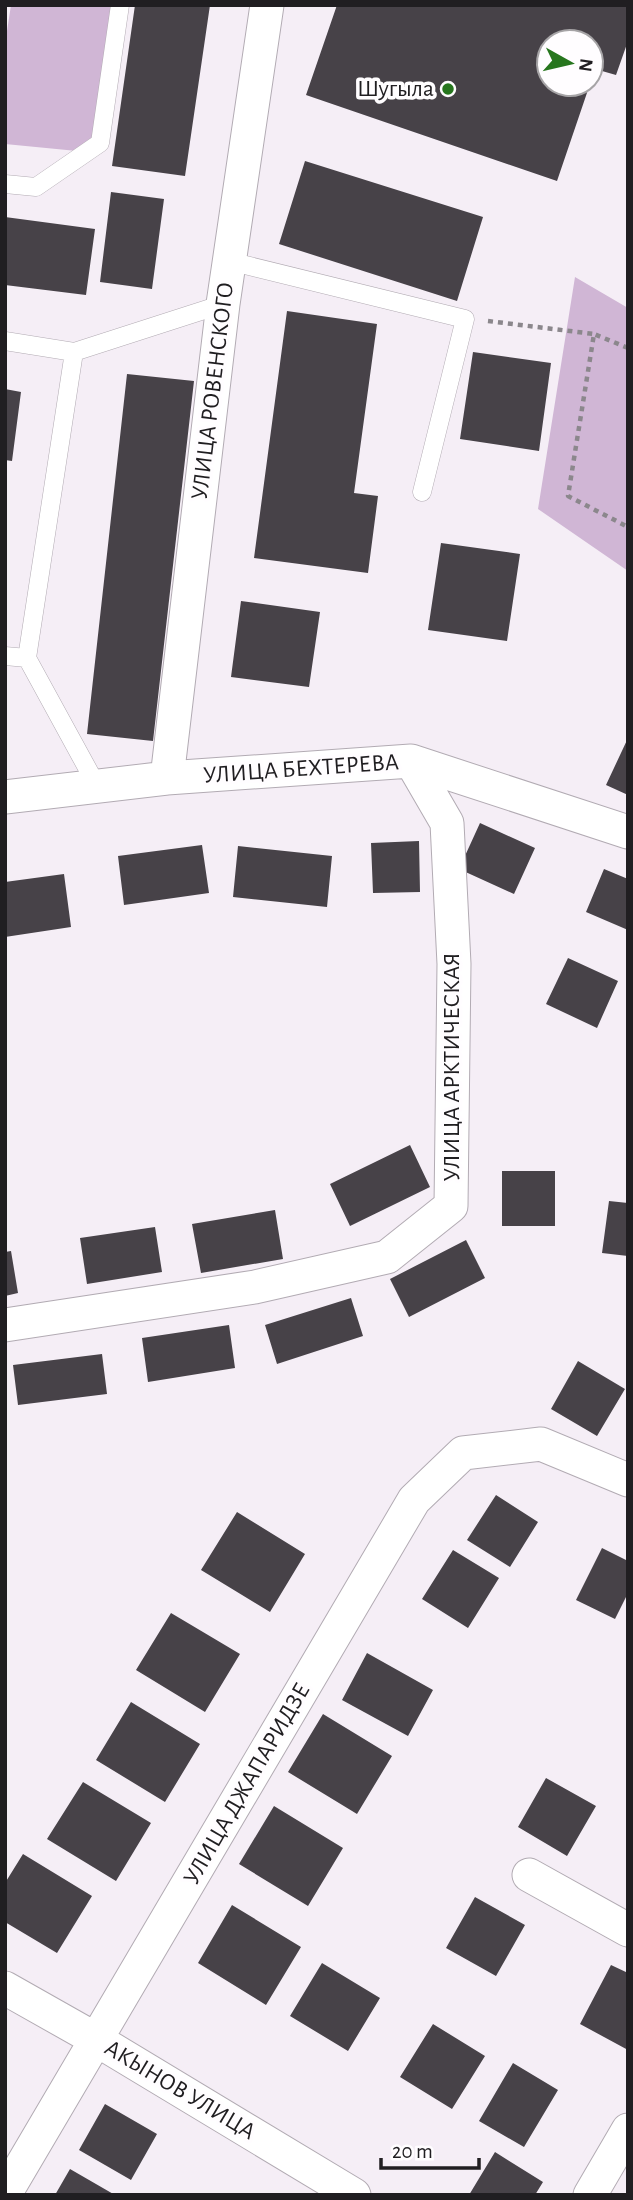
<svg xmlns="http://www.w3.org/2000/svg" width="633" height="2200" font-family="'Alegreya Sans',sans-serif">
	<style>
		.green { fill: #d0b6d5 }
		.building { fill: #474248 }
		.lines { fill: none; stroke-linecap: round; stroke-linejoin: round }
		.lane-casing { stroke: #b2abb3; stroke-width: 19 }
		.street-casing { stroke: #b2abb3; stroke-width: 35 }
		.path { stroke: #8b878c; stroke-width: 4.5; stroke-dasharray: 5 5; stroke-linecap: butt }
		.lane { stroke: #fff; stroke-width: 18 }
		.street { stroke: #fff; stroke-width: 33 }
		.poi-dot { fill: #27761e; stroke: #fffdff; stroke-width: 2.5 }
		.labels { text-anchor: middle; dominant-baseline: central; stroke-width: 7; stroke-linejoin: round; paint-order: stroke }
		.poi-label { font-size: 24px; fill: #201e21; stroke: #fffdff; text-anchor: end }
		.street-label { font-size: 24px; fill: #201e21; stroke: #fffdff }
	</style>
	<rect width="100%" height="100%" fill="#f5eef6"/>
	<path class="green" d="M11 5 112 7 93 138 77 151 5 144V44Z
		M575 277 628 308V571L538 509Z"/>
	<path class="building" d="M135 5H210L185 176 112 166Z
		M337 5H623L628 7V41L616 75 595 69 591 79V42H549V84H590L557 181 306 95Z
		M305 161 483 217 457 301 279 244Z
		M111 192 164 199 152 289 100 282Z
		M5 217 95 229 86 295 5 285Z
		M287 311 377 324 354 493 378 496 368 573 254 558Z
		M473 352 551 363 539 451 460 439Z
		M127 374 194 381 153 741 87 734Z
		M5 389 21 392 12 461 5 460Z
		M441 543 520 554 507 641 428 630Z
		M241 601 320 612 309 687 231 677Z
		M628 738V795L606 785Z
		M480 823 535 848 514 894 459 869Z
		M419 841 420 892 373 893 371 843Z
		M202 845 209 893 124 905 118 856Z
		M238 846 332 856 327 907 233 897Z
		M604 869 628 879V930L586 912Z
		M64 874 71 927 5 937V882Z
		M568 958 618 981 597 1028 546 1004Z
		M410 1145 430 1187 350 1226 330 1184Z
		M502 1171H555V1226H502Z
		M609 1201 628 1203V1256L602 1253Z
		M275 1210 283 1259 201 1273 192 1224Z
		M155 1227 162 1272 87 1284 80 1238Z
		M466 1240 485 1278 409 1317 390 1279Z
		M11 1251 18 1293 5 1296V1252Z
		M351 1298 363 1336 277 1364 265 1325Z
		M229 1325 235 1368 148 1382 142 1338Z
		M102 1354 107 1394 18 1405 13 1365Z
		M578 1361 625 1389 597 1436 551 1409Z
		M496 1495 538 1522 510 1567 467 1540Z
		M237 1512 305 1554 270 1612 201 1570Z
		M602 1548 628 1561V1593L615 1619 576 1600Z
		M453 1550 499 1578 468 1628 422 1599Z
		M171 1613 240 1654 205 1712 136 1670Z
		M367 1653 433 1690 408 1736 342 1700Z
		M131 1702 200 1744 165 1802 96 1760Z
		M323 1714 392 1756 357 1814 288 1772Z
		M546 1778 596 1806 567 1856 518 1827Z
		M83 1782 151 1823 116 1881 47 1839Z
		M274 1806 343 1848 308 1906 239 1864Z
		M23 1854 92 1896 57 1953 5 1922V1883Z
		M475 1897 525 1925 496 1976 446 1948Z
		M232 1905 301 1947 266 2005 198 1963Z
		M322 1963 380 1998 348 2051 290 2016Z
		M611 1965 628 1973V2050L580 2024Z
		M433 2024 485 2056 452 2109 400 2077Z
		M513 2063 558 2090 524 2147 479 2121Z
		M105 2104 157 2134 131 2180 79 2150Z
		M495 2152 543 2182 535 2195H469Z
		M70 2169 115 2195H55Z"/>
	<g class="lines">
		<defs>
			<path id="lane" d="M5 184 36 187 100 143 120 5
				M229 261 465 319 422 492
				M5 341 74 352
				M5 656 27 658 97 786
				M27 658 74 352 223 304"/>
			<path id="street" d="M167 778 223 304 267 5
				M5 797 167 778 411 761 628 832
				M5 1325 255 1287 387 1257 451 1206 454 964 447 823 411 761
				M529 1875 628 1930
				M5 1988 97 2040 354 2195
				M5 2194 414 1500 463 1453 541 1444 628 1480
				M590 2195 628 2130"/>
		</defs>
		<use href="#lane" class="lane-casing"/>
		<use href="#street" class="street-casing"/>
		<path class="path" d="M488 321 594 334
			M628 348 594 334 568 496 628 527"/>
		<use href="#lane" class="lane"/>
		<use href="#street" class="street"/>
	</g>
	<circle class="poi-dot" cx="448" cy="89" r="7"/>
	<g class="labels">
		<g class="poi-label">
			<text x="434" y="89">Шугыла</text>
		</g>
		<g class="street-label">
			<text transform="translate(213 391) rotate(-83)">УЛИЦА РОВЕНСКОГО</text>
			<text transform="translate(301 769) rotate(-4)">УЛИЦА БЕХТЕРЕВА</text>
			<text transform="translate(452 1067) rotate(-90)">УЛИЦА АРКТИЧЕСКАЯ</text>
			<text transform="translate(247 1784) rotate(-60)">УЛИЦА ДЖАПАРИДЗЕ</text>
			<text transform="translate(180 2090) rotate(31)">АКЫНОВ УЛИЦА</text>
		</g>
	</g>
	<rect width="633" height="2200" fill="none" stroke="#201e21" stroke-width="14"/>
	<g transform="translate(570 63) rotate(98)"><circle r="33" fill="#fffdff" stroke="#a6a4a6" stroke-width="2"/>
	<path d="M0-5L12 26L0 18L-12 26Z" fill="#27761e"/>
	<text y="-10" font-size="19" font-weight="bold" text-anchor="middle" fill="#201e21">N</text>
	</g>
	<path d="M381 2158v10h98v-10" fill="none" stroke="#201e21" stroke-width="3.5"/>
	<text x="392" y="2158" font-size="21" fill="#201e21" stroke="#fffdff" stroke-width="5" paint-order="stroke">20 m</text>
</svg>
